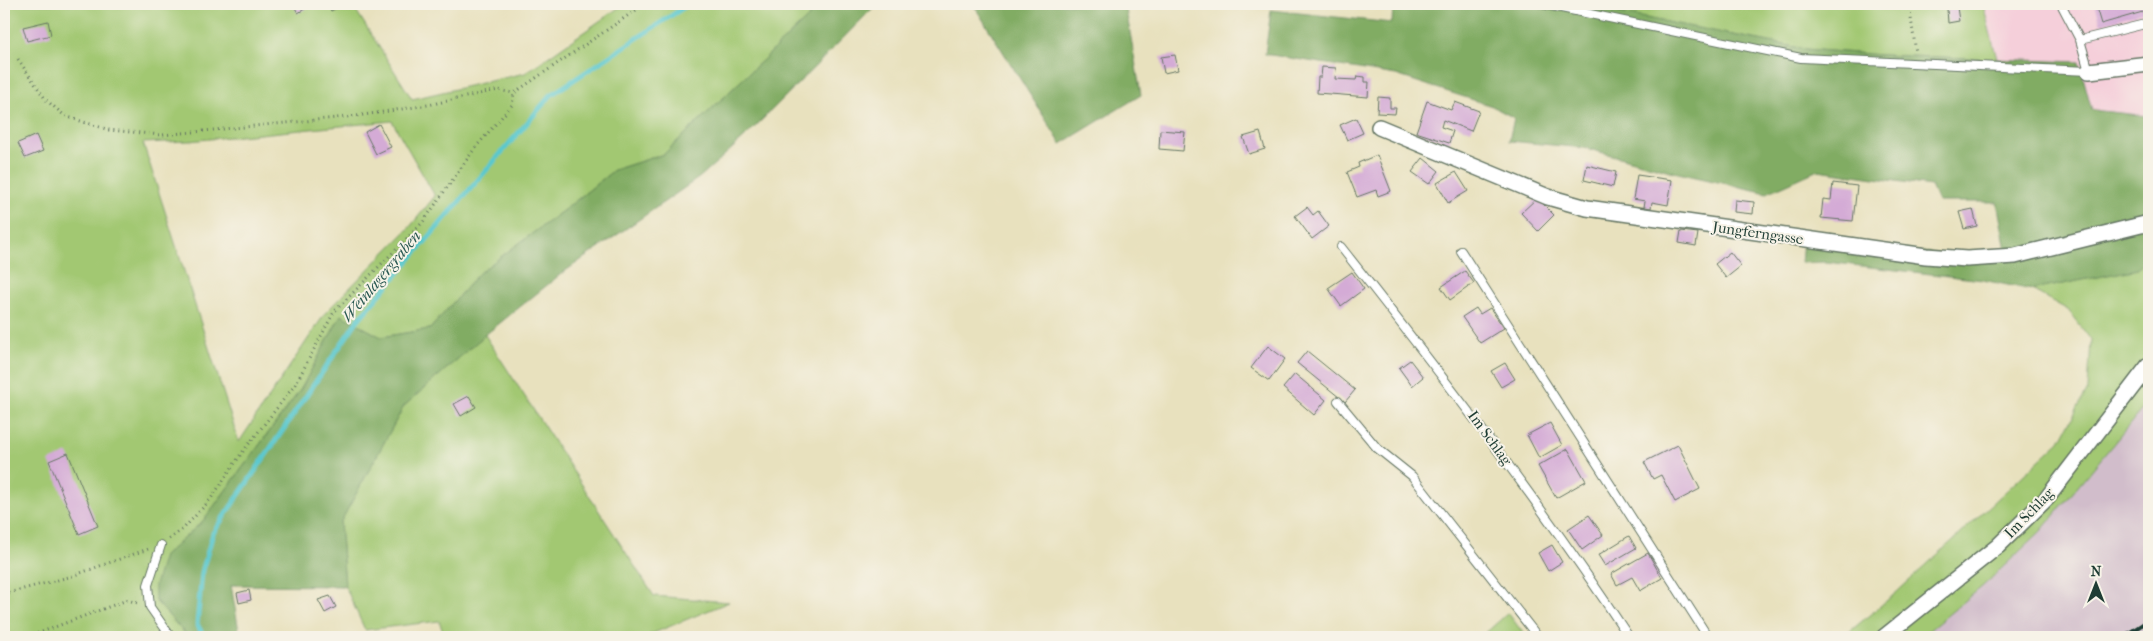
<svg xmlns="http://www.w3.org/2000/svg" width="2153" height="641" font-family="'IM FELL French Canon',serif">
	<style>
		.built { fill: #f5cfda }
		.industrial { fill: #d1bdcb }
		.green { fill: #a2c872; stroke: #608253; fill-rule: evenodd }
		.forest { fill: #81ac64; stroke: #50744c }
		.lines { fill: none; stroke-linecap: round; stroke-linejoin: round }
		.stream { stroke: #5ac8ce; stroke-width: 5 }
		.building { fill: #d4abd6 }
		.lane-casing { stroke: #657664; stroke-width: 10 }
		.street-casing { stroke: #657664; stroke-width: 18 }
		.path { stroke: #657664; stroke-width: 3; stroke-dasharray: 1 4; stroke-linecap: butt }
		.lane { stroke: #fff; stroke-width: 8 }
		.street { stroke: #fff; stroke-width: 15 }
		.rail { stroke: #1f3d34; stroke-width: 4 }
		.labels { text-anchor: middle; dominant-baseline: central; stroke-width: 4; stroke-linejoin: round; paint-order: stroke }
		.street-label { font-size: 15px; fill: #1f3d34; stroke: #f7f3e8 }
		.water-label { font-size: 16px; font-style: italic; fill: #2b5953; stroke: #f7f3e8 }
	</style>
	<rect width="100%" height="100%" fill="#f7f3e8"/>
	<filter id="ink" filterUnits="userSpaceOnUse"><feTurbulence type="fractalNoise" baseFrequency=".02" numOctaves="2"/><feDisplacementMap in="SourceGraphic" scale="10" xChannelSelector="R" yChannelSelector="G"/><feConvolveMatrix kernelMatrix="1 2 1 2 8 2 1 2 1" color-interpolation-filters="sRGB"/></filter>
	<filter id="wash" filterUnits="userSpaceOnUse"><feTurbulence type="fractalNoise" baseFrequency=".0096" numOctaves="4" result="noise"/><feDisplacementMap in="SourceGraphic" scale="20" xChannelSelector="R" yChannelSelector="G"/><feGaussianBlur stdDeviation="1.12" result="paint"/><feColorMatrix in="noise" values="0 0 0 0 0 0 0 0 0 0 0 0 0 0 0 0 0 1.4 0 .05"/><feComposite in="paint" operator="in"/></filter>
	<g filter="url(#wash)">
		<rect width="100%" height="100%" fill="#e8e1be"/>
		<path class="built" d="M1983 4H2149V116L2092 111 2079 62 1997 59Z"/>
		<path class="industrial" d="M2149 401V637H1921L1983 586 2041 531Z"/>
		<path class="green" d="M4 4H352L412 99 525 73 624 4H822L664 154 614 170 568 207 479 273 430 329 381 337 341 315 301 389 203 521 164 556 155 600 188 637H4ZM392 121 435 196 409 228 326 312 239 442 143 143 189 141Z
			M1574 4H1983L1997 59 1880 55 1805 49Z
			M2149 254V401L2041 531 1983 586 1921 637H1843L1897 592 2060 441 2088 389 2091 340 2068 310 2032 290 2137 269Z
			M485 335 654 596 729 602 644 637H445L439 621 365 630 345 586 340 523 404 406Z
			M1508 613 1526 637H1481Z"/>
		<path class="forest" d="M822 4H877L745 137 700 177 561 274 485 335 404 406 340 523 345 586 231 585 240 637H188L155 600V585L164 556 203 521 301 389 341 315 381 337 430 329 479 273 568 207 614 170 664 154Z
			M973 4H1125L1141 95 1061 144Z
			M1393 4H1574L1805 49 1880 55 2079 62 2092 110 2149 116V254L2138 269 2032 290 1983 280 1826 262 1801 263 1803 241 2008 260 1997 202H1938L1931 186 1818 170 1767 193 1678 173 1585 148 1509 141 1514 118 1492 106 1396 75 1265 54 1271 10 1392 23Z"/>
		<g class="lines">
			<path class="stream" d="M204 637 197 624 202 572 213 533 357 321 551 95 689 4"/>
		</g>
		<g id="blocks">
			<path class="building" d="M293 4H313L298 13Z
				M327 4H345L331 11Z
				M1233 4H1255V6L1233 5Z
				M2095 4H2144L2146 11 2101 24Z
				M1957 7 1959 21 1948 23 1947 9Z
				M48 21 51 35 27 41 23 27Z
				M1175 55 1178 70 1164 73 1161 57Z
				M1322 67 1336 68 1335 79 1356 80 1357 76 1365 77V82H1369L1368 97 1317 93 1318 77H1321Z
				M1378 97 1390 98V108H1396L1395 114 1377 113Z
				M1427 101 1451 110 1455 102 1479 111 1471 131 1443 120 1441 127 1453 131 1449 143 1416 132Z
				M1356 118 1363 133 1347 140 1340 125Z
				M379 124 391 147 376 154 365 132Z
				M1160 130 1185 132 1183 151 1159 149Z
				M1260 132 1265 149 1249 154 1243 137Z
				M36 135 43 151 25 158 18 143Z
				M1377 155 1391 191 1378 196 1376 190 1357 197 1347 172 1359 167 1358 163Z
				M1423 158 1439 171 1429 184 1412 172Z
				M1587 165 1616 172 1613 187 1584 180Z
				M1456 172 1468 191 1448 203 1437 183Z
				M1637 175 1672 180 1668 205 1652 202 1651 208 1644 207 1645 201 1633 199Z
				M1833 183 1857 186 1853 221 1821 218 1823 199 1831 200Z
				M1537 198 1554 215 1538 231 1521 213Z
				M1735 200 1754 202 1753 214 1734 212Z
				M1307 207 1313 215 1318 211 1329 226 1312 239 1295 216Z
				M1973 209 1977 226 1964 229 1959 212Z
				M1681 231 1698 233 1696 246 1679 243Z
				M1730 252 1741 266 1726 278 1715 264Z
				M1465 271 1474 283 1450 300 1441 287Z
				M1352 272 1364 289 1341 306 1328 288Z
				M1476 308 1480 314 1490 308 1504 328 1480 343 1462 317Z
				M1268 346 1285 359 1269 381 1251 368Z
				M1307 351 1355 390 1345 402 1297 363Z
				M1410 360 1423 377 1412 386 1399 368Z
				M1505 363 1515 379 1501 387 1491 371Z
				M1295 374 1326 400 1314 415 1283 388Z
				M469 396 476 407 461 416 454 404Z
				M1550 423 1562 445 1539 458 1527 435Z
				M1678 445 1700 489 1675 502 1661 475 1653 479 1644 462Z
				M1568 449 1586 481 1556 498 1538 466Z
				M68 453 98 526 79 534 49 461Z
				M1589 515 1603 535 1582 550 1568 529Z
				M1629 536 1636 548 1605 566 1598 555Z
				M1552 545 1562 562 1548 571 1538 553Z
				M1648 553 1662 578 1640 591 1632 577 1617 585 1611 574Z
				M249 590 251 600 239 603 237 593Z
				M330 596 336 607 325 613 318 600Z"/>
		</g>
	</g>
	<g filter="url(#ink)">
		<use href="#blocks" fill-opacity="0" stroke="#657664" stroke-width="1"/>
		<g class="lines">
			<defs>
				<path id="lane" d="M1542 4 1801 58 2089 71 2080 40 2061 4
					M2080 40 2149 23
					M1341 247C1441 374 1540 502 1629 637
					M1461 251 1708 637
					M1338 401 1377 448 1412 476 1538 637
					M161 545 148 585 150 607 171 637"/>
				<path id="street" d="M2089 71 2149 64
					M1379 127 1548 197 1587 208 1926 256 1967 259 2015 256 2149 223
					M1884 637 1998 546 2047 498 2149 365"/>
			</defs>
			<use href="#lane" class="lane-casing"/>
			<use href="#street" class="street-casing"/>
			<path class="path" d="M1909 4 1916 53
				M18 59 46 100 65 116 109 130 162 135 357 116 428 105 498 90 514 93
				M169 539 183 529 210 500 241 454 295 385 334 312 423 222 475 148 512 105 514 93 645 4
				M4 594 69 577 148 549
				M28 637 127 600 138 603"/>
			<use href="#lane" class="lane"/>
			<use href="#street" class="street"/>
			<path class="rail" d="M2123 637 2149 620
				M2146 637 2149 635"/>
		</g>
	</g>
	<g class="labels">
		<g class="street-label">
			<text transform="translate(1758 233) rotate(8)">Jungferngasse</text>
			<text transform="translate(1490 438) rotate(54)">Im Schlag</text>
			<text transform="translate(2029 513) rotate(-46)">Im Schlag</text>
		</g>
		<g class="water-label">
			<text transform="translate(381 276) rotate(-50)">Weinlagergraben</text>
		</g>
	</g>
	<rect width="2153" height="641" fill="none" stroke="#f7f3e8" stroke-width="20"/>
	<g transform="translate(2096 584)" stroke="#f7f3e8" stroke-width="4" paint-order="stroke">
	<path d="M0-4L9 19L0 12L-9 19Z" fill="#1f3d34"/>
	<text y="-8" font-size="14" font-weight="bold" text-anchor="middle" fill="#1f3d34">N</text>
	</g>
</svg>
